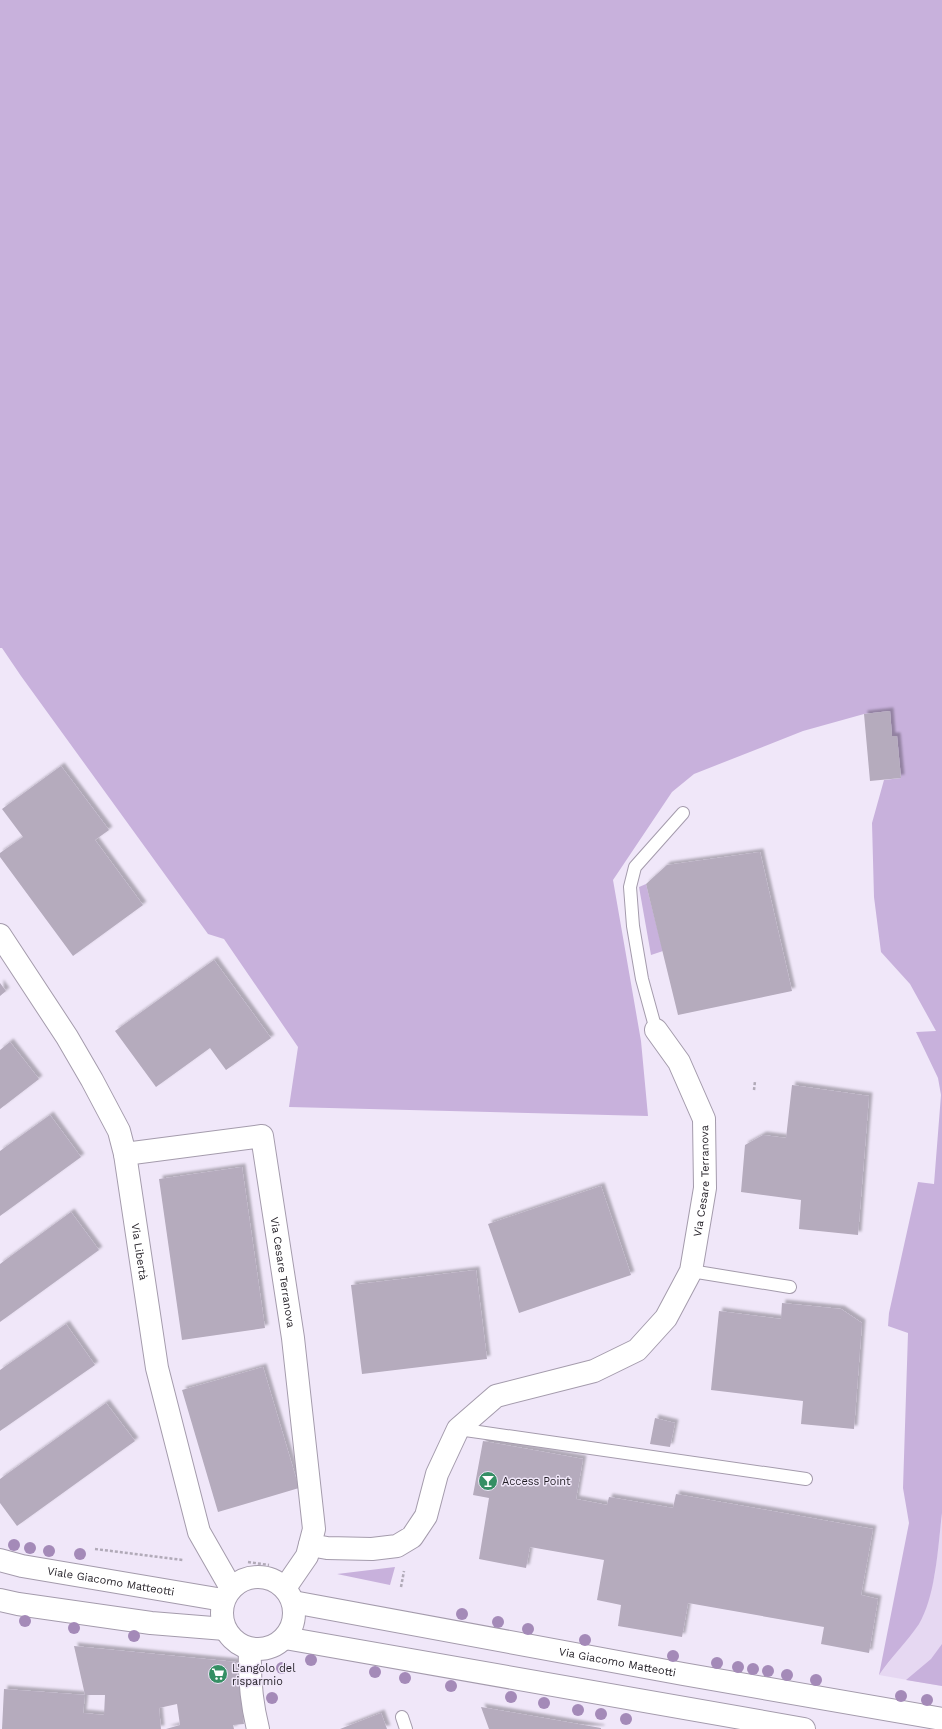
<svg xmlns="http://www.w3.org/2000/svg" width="942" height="1729" font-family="'Work Sans',sans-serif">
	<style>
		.built { fill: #e6d8f2 }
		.green { fill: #c8b1dc }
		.building { fill: #b5abbd; filter: url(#shadow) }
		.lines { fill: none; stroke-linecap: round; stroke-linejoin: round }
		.service-casing { stroke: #a49bac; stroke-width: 14 }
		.minor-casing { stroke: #a49bac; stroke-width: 24 }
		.tertiary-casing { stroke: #a49bac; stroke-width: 24 }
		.path { stroke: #b1aab8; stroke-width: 2.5; stroke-dasharray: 3 2; stroke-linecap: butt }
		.service { stroke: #fff; stroke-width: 12 }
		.minor { stroke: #fff; stroke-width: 22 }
		.tertiary { stroke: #fff; stroke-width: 22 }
		.tree { fill: #a48ab8 }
		.labels { text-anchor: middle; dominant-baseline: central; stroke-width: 3; stroke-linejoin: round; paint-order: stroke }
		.street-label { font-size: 11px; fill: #211d24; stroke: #f0e7f9 }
		.poi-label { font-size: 11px; fill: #211d24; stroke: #f0e7f9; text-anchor: start }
	</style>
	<defs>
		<filter id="shadow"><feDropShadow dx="3.5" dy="-3.5" stdDeviation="1" flood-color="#0004"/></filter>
	</defs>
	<rect width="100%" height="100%" fill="#f0e7f9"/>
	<path class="built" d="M942 1513V1686L879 1675 919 1623 927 1603 935 1574Z"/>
	<path class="green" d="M0 0H942V1513C938 1546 936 1595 919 1624 907 1642 891 1657 879 1675L909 1523 903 1488 908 1333 888 1326 889 1313 918 1182 934 1184 941 1095 938 1078 916 1032 936 1031 910 984 881 952 874 897 872 823 884 780 901 778 897 736H892L890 711 864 714 803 731 694 774 672 792 613 880 641 1041 648 1116 289 1107 298 1047 224 939 208 934 21 676 2 648H0Z
		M646 884 663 951 651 955 639 887Z
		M395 1567 390 1585 337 1574Z
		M942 1644V1686L906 1680 931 1659Z"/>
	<path class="building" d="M890 711 892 736H897L901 778 870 781 864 714Z
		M61 766 109 830 95 840 143 905 73 956 0 857V853L23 837 2 809Z
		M760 852 792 991 678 1015 646 884 667 865Z
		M214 960 271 1038 226 1070 210 1048 156 1087 115 1031Z
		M0 983 6 991 0 996Z
		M10 1042 39 1079 0 1109V1050Z
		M792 1085 869 1096 858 1235 799 1229 801 1200 741 1192 745 1145 763 1135 786 1138Z
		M50 1115 81 1157 0 1216V1151Z
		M242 1167 265 1328 182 1340 159 1179Z
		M601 1186 631 1275 519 1313 488 1224Z
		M71 1212 99 1250 0 1322V1264Z
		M476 1270 487 1359 362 1374 351 1285Z
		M782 1303 841 1309 862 1323 854 1429 801 1424 803 1401 711 1390 719 1311 781 1319Z
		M66 1324 95 1365 0 1431V1370Z
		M263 1367 299 1488 218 1512 182 1390Z
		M106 1403 135 1441 17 1526 0 1503V1479Z
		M655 1418 675 1423 670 1447 650 1444Z
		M483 1441 583 1459 576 1499 607 1505 609 1497 673 1508 676 1494 873 1529 861 1595 878 1599 869 1653 821 1644 824 1627 688 1603 682 1637 618 1626 621 1605 597 1600 604 1560 530 1547 526 1568 479 1559 489 1498 473 1495Z
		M74 1646 236 1662 244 1724 233 1725 234 1729H166L180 1725 177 1704 159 1708 161 1729H2L4 1689 85 1695 83 1713 104 1715 105 1695H85Z
		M481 1707 601 1728V1729H489Z
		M381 1713 387 1729H340Z"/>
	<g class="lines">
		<defs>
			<path id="service" d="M656 1030 642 979 633 926 630 887 635 867 683 813
				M691 1271 790 1287
				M458 1429 806 1479
				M402 1717 406 1729"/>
			<g id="minor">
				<path id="s1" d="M0 935 67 1037 92 1080 119 1131 125 1154 157 1368 199 1532 231 1588"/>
				<path id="s2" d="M125 1154 262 1136 293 1338 314 1529 307 1556 285 1588"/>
				<path id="s3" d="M310 1545 327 1548 372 1549 397 1546 412 1537 426 1516 437 1474 458 1429 496 1396 594 1371 637 1350 666 1318 691 1271 705 1188 704 1119 679 1062 656 1030"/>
				<path d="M250 1649C249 1678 251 1701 258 1729"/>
			</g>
			<g id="tertiary">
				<path id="s4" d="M0 1560 22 1566 223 1600"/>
				<circle cx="258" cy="1613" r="36"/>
				<path d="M0 1600 18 1604 151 1623 225 1629"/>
				<path id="s5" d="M293 1602 683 1674 942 1719"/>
				<path d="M285 1638 804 1729"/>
			</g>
		</defs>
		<use href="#service" class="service-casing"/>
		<use href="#minor" class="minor-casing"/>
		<use href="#tertiary" class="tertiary-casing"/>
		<path class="path" d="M754 1090 755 1081
			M95 1549 183 1560
			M248 1562 269 1565
			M401 1587 404 1571"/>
		<use href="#service" class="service"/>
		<use href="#minor" class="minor"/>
		<use href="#tertiary" class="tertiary"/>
	</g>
	<g class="tree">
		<circle cx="14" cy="1545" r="6"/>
		<circle cx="30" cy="1548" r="6"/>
		<circle cx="49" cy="1551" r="6"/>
		<circle cx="80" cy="1554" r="6"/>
		<circle cx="462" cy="1614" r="6"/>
		<circle cx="25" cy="1621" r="6"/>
		<circle cx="498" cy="1622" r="6"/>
		<circle cx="74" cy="1628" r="6"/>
		<circle cx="528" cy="1629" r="6"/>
		<circle cx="134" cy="1636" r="6"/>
		<circle cx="585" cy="1640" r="6"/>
		<circle cx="673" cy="1656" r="6"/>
		<circle cx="311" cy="1660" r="6"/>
		<circle cx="717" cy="1663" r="6"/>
		<circle cx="738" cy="1667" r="6"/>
		<circle cx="282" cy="1668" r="6"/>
		<circle cx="753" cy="1669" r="6"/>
		<circle cx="768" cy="1671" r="6"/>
		<circle cx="375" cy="1672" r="6"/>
		<circle cx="787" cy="1675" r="6"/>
		<circle cx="405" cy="1678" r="6"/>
		<circle cx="816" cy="1680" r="6"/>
		<circle cx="451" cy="1686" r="6"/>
		<circle cx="901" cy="1696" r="6"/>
		<circle cx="511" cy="1697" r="6"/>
		<circle cx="272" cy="1698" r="6"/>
		<circle cx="927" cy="1700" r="6"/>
		<circle cx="544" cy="1703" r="6"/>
		<circle cx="578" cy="1710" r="6"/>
		<circle cx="601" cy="1714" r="6"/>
		<circle cx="626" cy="1719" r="6"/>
	</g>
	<defs>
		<symbol id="bar-disc" viewBox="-11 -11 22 22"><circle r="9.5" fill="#358f64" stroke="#f0e7f9"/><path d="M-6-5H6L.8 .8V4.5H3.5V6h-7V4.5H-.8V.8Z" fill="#fff"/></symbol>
		<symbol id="supermarket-disc" viewBox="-11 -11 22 22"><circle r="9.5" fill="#358f64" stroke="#f0e7f9"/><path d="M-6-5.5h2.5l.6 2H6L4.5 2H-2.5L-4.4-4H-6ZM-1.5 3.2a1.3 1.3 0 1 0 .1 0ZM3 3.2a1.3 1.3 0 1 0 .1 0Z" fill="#fff"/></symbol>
	</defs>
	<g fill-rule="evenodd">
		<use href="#bar-disc" x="477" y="1470" width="22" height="22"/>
		<use href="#supermarket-disc" x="207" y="1663" width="22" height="22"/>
	</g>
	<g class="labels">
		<g class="street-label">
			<text stroke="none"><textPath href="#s3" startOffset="610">Via Cesare Terranova</textPath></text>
			<text stroke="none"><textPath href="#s1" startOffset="352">Via Libertà</textPath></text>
			<text stroke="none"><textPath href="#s2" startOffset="276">Via Cesare Terranova</textPath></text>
			<text stroke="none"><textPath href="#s4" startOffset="113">Viale Giacomo Matteotti</textPath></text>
			<text stroke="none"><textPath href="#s5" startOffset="330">Via Giacomo Matteotti</textPath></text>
		</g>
		<g class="poi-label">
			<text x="502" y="1481">Access Point</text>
			<text x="232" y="1668">L'angolo del<tspan x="232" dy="13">risparmio</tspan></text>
		</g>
	</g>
</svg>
